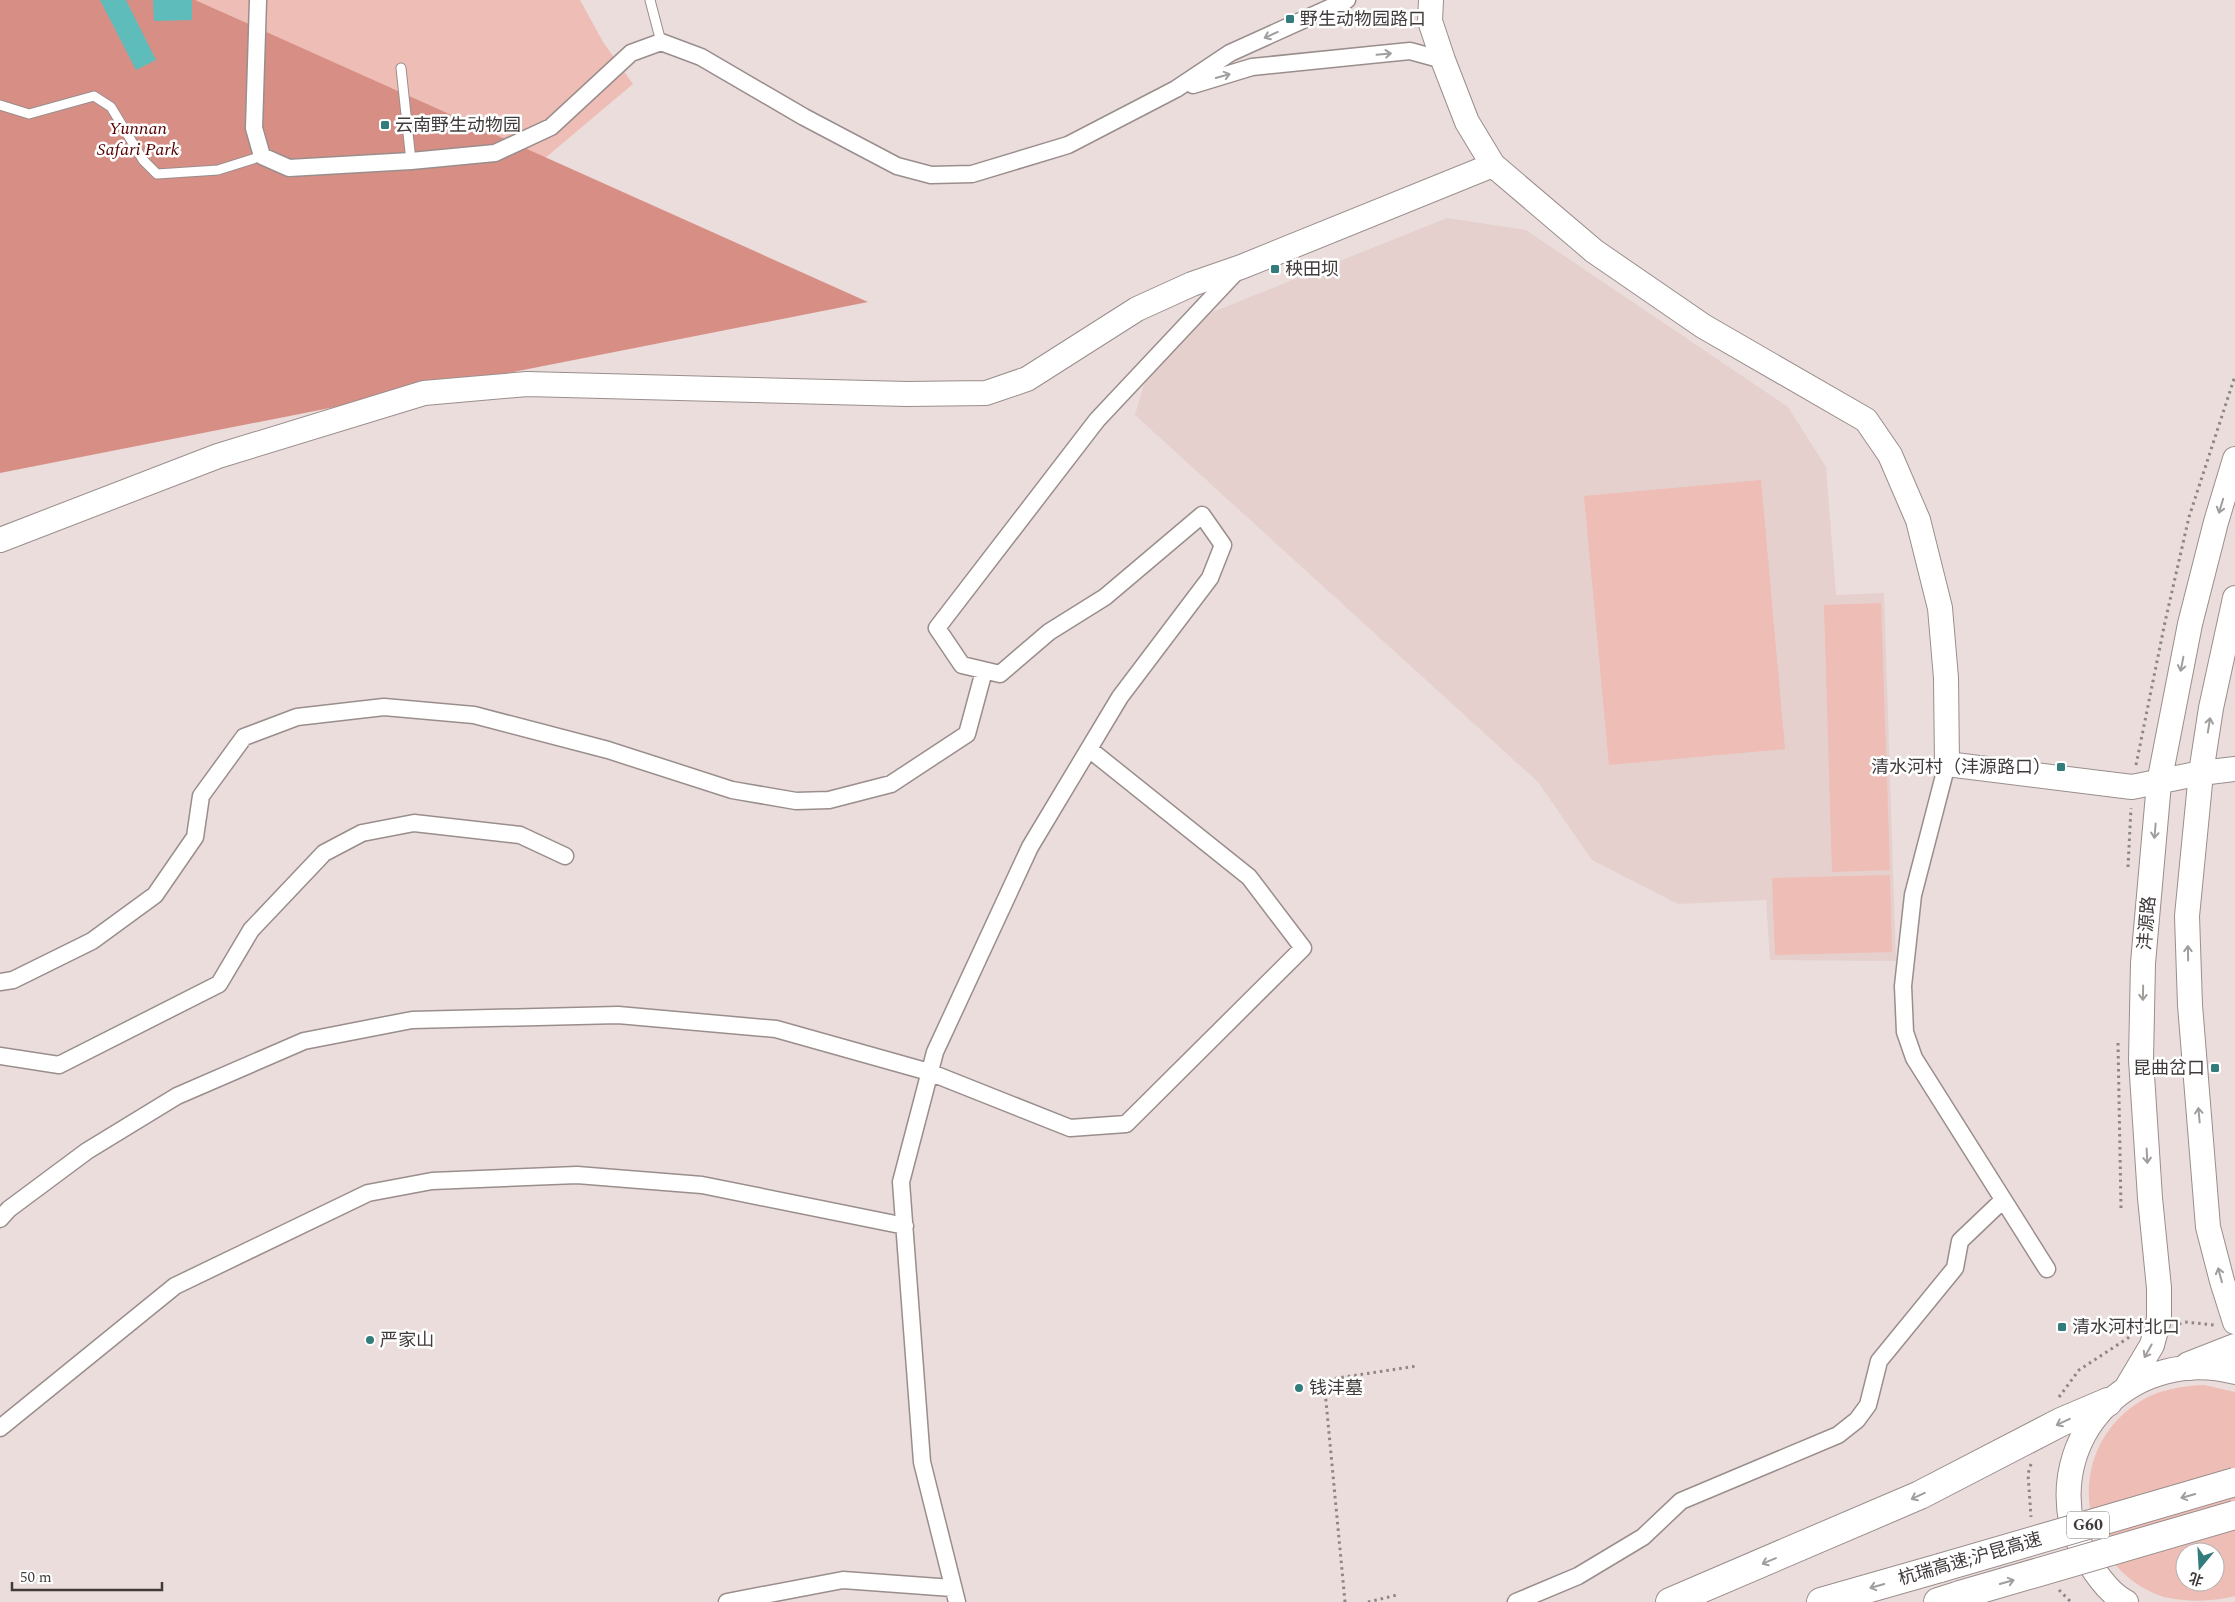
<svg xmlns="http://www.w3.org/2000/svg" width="2235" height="1602" font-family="Spectral,'Noto Sans SC',serif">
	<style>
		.built { fill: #e5d0cd }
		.green { fill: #eebdb5; fill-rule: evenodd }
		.forest { fill: #d78f85 }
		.building { fill: #5ebcbb }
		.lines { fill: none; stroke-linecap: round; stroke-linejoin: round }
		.lane-casing { stroke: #9a8e8c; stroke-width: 11 }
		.street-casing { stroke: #9a8e8c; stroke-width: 19 }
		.secondary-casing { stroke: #9a8e8c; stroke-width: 26 }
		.highway-casing { stroke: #9a8e8c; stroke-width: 30 }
		.path { stroke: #8e8584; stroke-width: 3; stroke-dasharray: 2.5 4; stroke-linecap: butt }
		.lane { stroke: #fff; stroke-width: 9 }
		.street { stroke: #fff; stroke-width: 16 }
		.secondary { stroke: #fff; stroke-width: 24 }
		.highway { stroke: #fff; stroke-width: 28 }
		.highway-bridge-casing { stroke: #9a8e8c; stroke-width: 30; stroke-linecap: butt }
		.highway-bridge { stroke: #fff; stroke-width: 28 }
		.oneway { stroke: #a09e9d }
		.poi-dot { fill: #327c7c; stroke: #fff; stroke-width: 2 }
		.labels { text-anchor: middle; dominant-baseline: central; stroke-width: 5; stroke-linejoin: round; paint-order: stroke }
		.shield { fill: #fff; stroke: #7a7676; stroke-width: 1 }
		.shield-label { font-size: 16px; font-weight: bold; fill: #413c3b }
		.poi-label { font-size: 18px; fill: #413c3b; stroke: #fff; text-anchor: start }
		.park-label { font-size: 18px; font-style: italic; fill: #570000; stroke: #fff }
		.street-label { font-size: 18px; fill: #413c3b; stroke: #fff }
	</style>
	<rect width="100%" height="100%" fill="#eadddb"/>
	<path class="built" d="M1447 218 1526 230 1788 407 1826 467 1836 595 1884 593 1896 961 1770 960 1766 900 1678 904 1592 860 1538 782 1135 415 1148 371 1205 315Z"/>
	<path class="green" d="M0 0H580L603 42 633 84 481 212Z
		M1761 480 1785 749 1609 765 1584 496Z
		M1881 603 1890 870 1832 872 1824 605Z
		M1890 875 1892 952 1775 955 1772 878Z
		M2204 1385 2235 1392V1596C2212 1602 2187 1602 2164 1597 2079 1569 2061 1455 2136 1404 2156 1390 2180 1386 2204 1385ZM2185 1552H2215V1582H2185Z"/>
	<path class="forest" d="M0 0H195L868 302 0 473Z"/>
	<path class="building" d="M100 0H126L156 60 136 70Z
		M153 0H192V20L154 21Z"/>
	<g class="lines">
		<defs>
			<path id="lane" d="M650 0 661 42
				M401 68 411 161
				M0 105 29 114 94 96 111 107 143 160 157 174 218 170 262 156"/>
			<path id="street" d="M258 0 254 128 262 156 289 168 411 161 495 153 551 127 631 53 661 42 701 57 804 117 897 166 931 175 972 174 1068 145 1176 89 1230 53 1347 0
				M1193 85 1252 67 1370 55 1410 51 1443 60
				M1947 764 1913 895 1903 986 1905 1032 1914 1058 2047 1269
				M0 982 13 980 92 941 155 895 195 837 201 796 244 737 297 717 384 707 474 715 608 750 732 790 796 801 829 800 891 784 967 734 984 671
				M0 1056 59 1065 219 984 251 930 324 853 362 833 414 823 520 835 565 856
				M0 1219 9 1209 87 1151 177 1096 304 1041 412 1020 618 1015 776 1029 929 1072 1070 1128 1126 1124 1303 948 1249 877 1089 749
				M0 1428 175 1286 368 1193 432 1181 577 1175 702 1185 905 1226
				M727 1602 843 1580 952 1588
				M957 1602 922 1462 901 1182 935 1052 1030 847 1120 697 1210 578 1223 545 1202 515 1105 597 1049 632 1000 674 962 665 937 628 1097 420 1237 271
				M1516 1602 1578 1576 1643 1537 1681 1501 1838 1435 1857 1420 1868 1405 1879 1361 1955 1268 1960 1241 2003 1200"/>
			<path id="secondary" d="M1431 0 1430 21 1443 60 1467 122 1493 165 1594 251 1703 326 1866 420 1890 455 1918 520 1940 608 1946 678 1947 764 2132 787 2201 773 2235 769
				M0 540 218 456 424 393 527 384 907 394 986 393 1027 379 1137 309 1192 284 1241 267 1493 165
				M2235 598 2211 708 2201 773 2187 916 2190 1005 2208 1227 2222 1281 2235 1322
				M2127 1387 2152 1345 2159 1319V1288L2150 1198 2141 1060 2143 963 2159 783 2190 624 2216 522 2235 459
				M2126 1602C2109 1594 2090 1567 2083 1550 2079 1543 2074 1534 2072 1526 2050 1427 2138 1347 2235 1372"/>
			<path id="highway" d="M2189 1366 2235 1348
				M1670 1602 1920 1495 2061 1422 2108 1402
				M1821 1602 1940 1568
				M1938 1602 1960 1595"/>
		</defs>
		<use href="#lane" class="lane-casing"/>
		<use href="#street" class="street-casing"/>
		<use href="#secondary" class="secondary-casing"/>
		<use href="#highway" class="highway-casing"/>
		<path class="path" d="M2136 765 2165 622 2189 517 2235 376
			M2128 867 2131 808
			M2118 1043 2121 1208
			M2179 1324 2185 1322 2214 1325
			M2059 1397 2079 1370 2131 1336
			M2031 1464 2028 1474 2031 1517
			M2059 1590 2071 1602
			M1345 1602 1324 1380 1417 1366
			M1368 1602 1397 1595"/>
		<use href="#lane" class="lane"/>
		<use href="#street" class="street"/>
		<use href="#secondary" class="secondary"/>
		<use href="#highway" class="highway"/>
		<defs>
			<path id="highway-bridge" d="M1940 1568 2235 1482
				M1960 1595 2235 1515"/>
		</defs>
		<use href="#highway-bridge" class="highway-bridge-casing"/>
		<use href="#highway-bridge" class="highway-bridge"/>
	</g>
	<defs><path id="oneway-shaft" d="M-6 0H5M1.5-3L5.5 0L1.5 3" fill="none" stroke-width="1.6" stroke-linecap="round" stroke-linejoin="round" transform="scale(1.25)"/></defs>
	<g class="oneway">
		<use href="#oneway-shaft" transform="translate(1271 35) rotate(156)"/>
		<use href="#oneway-shaft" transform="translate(1384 54) rotate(-5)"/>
		<use href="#oneway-shaft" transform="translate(1223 76) rotate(-16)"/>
		<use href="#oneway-shaft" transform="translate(2221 506) rotate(107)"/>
		<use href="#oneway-shaft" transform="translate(2182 664) rotate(101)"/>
		<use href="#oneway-shaft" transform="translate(2209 725) rotate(-81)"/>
		<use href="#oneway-shaft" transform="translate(2155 831) rotate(95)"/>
		<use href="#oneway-shaft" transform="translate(2188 953) rotate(-91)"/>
		<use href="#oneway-shaft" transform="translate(2143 993) rotate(91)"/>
		<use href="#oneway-shaft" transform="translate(2199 1115) rotate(-95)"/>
		<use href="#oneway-shaft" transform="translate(2147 1156) rotate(87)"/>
		<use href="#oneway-shaft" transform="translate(2220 1275) rotate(-105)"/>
		<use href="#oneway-shaft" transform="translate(2148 1351) rotate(119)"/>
		<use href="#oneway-shaft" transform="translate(2063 1422) rotate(155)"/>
		<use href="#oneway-shaft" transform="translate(1918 1496) rotate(155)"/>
		<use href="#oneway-shaft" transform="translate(2188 1496) rotate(164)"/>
		<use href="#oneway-shaft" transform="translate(1769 1561) rotate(157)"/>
		<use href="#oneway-shaft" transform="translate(2007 1582) rotate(-16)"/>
		<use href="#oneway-shaft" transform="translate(1877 1586) rotate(164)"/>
	</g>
	<g class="poi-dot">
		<rect x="1285" y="14" width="10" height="10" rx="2.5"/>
		<rect x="380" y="120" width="10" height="10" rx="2.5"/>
		<rect x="1270" y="264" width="10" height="10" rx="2.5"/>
		<rect x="2056" y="762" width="10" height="10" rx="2.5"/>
		<rect x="2210" y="1063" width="10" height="10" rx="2.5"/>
		<rect x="2057" y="1322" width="10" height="10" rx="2.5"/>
		<circle cx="370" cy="1340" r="5"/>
		<circle cx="1299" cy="1388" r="5"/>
	</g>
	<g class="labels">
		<rect class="shield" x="2067" y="1511.5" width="42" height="27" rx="4"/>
		<g class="shield-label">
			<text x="2088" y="1525">G60</text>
		</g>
		<g class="poi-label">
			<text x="1300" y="19">野生动物园路口</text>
			<text x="395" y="125">云南野生动物园</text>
			<text x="1285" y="269">秧田坝</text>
			<text x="2051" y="767" text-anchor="end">清水河村（沣源路口）</text>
			<text x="2205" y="1068" text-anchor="end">昆曲岔口</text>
			<text x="2072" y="1327">清水河村北口</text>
			<text x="380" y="1340">严家山</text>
			<text x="1309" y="1388">钱沣墓</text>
		</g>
		<g class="park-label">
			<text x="138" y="128">Yunnan<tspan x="138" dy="21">Safari Park</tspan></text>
		</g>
		<g class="street-label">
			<text transform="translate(2147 923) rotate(-85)">沣源路</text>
			<text transform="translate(1970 1559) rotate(-16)">杭瑞高速;沪昆高速</text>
		</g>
	</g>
	<g transform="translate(2200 1567) rotate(198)"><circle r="24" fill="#ffffff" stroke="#b3b1b1"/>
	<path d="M0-4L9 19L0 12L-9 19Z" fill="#327c7c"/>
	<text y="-8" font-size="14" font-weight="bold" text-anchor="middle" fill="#413c3b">北</text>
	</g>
	<path d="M12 1582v8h150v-8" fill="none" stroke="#413c3b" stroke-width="2.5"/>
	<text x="20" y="1582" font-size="15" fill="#413c3b" stroke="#ffffff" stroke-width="4" paint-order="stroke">50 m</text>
</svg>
